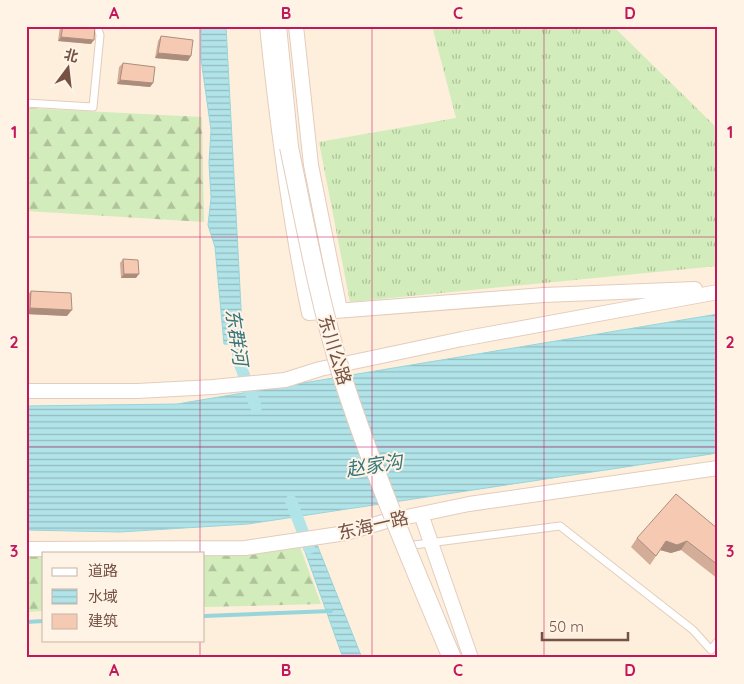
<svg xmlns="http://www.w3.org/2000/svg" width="744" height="684" font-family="Quicksand,'Noto Sans SC',sans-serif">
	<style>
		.grass { fill: url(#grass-tufts) }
		.forest { fill: url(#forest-firs) }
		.water { fill: url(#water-rules); stroke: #96d5db }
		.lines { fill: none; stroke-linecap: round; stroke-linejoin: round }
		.stream { stroke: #96d5db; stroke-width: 4 }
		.canal { stroke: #b1e4e9; stroke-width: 12 }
		.service-casing { stroke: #e4ccbc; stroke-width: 9 }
		.minor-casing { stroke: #e4ccbc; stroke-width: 16 }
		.tertiary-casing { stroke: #e4ccbc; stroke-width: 20 }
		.service { stroke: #fff; stroke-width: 7 }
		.minor { stroke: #fff; stroke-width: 14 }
		.tertiary { stroke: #fff; stroke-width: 18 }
		.tertiary-bridge-casing { stroke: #e4ccbc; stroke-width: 20; stroke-linecap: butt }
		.tertiary-bridge { stroke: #fff; stroke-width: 18 }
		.wall { fill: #d4ad99 }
		.shaded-wall { fill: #ac8d7d }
		.building { fill: #f6c9b2; stroke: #ac8d7d }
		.grid { fill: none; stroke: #c2185b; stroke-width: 1; stroke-opacity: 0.55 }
		.labels { text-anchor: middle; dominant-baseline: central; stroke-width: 4; stroke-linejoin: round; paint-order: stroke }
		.street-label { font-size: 18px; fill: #755244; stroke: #fff3e5 }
		.water-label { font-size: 19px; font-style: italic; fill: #36767d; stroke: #fff3e5 }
		.neatline { fill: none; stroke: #c2185b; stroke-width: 2 }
		.grid-label { font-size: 16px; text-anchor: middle; font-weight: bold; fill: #c2185b }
	</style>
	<defs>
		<pattern id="grass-tufts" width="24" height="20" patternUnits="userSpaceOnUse" patternTransform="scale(1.25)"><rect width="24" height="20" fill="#d2ecbb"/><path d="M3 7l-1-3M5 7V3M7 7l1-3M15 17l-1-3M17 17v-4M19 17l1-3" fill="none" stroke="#afc29a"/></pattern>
		<pattern id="forest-firs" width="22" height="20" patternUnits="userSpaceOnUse" patternTransform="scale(1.25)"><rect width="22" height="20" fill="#d2ecbb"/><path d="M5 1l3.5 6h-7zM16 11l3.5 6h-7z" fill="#afc29a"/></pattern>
		<pattern id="water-rules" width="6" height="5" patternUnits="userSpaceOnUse" patternTransform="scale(1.25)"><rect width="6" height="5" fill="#b1e4e9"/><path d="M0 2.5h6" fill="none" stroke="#95bbbe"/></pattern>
	</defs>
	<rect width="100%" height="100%" fill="#feefdd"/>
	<path class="grass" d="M432 26H613L718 129V266L350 302 319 142 456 118Z"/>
	<path class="forest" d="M26 108 202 117 204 222 26 211Z
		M300 547 321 604 204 607V553H44V611L26 612V552Z"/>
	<path class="water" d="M201 26H226L243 345 224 344 215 247 208 225 211 198 209 163 211 130 201 59Z
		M718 314V453L248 524 120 532 26 530V406L177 404Z
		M316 542 362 658H343L302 543Z"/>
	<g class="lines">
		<path class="stream" d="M204 616 331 611
			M26 622 44 621"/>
		<path class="canal" d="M235 328 239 362 256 407
			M291 501 309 548"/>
		<defs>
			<path id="service" d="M26 103 93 107 100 35 97 26
				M406 546 560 526 693 630 711 650 718 641"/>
			<path id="minor" d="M267 26C277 123 289 218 309 313L544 295 695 289
				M296 26 311 165 340 310
				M26 391H137L213 387 285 380 320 369 462 339 718 292
				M421 514 471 658
				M26 549 245 548 346 533 383 522 469 504 718 468"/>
			<path id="tertiary" d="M277 26 289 147"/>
		</defs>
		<use href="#service" class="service-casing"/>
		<use href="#minor" class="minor-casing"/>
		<use href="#tertiary" class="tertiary-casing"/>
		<use href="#service" class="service"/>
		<use href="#minor" class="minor"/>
		<use href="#tertiary" class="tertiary"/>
		<defs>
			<path id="tertiary-bridge" d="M289 147C305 224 319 301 342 376 373 472 413 565 452 658"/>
		</defs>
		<use href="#tertiary-bridge" class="tertiary-bridge-casing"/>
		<use href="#tertiary-bridge" class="tertiary-bridge"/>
	</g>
	<path class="wall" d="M60 26H95L91 44 58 41Z
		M161 36 188 61 155 58 158 41Z
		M123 63 153 83 150 87 117 84 119 67Z
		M123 259 136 278H121L120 263Z
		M31 291 67 316 26 314V297Z
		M718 529V579L681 550 671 553 660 550 650 565 631 547 637 538Z"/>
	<path class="shaded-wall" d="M61 37 94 40 91 44 58 41Z
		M158 53 191 56 188 61 155 58Z
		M120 80 153 83 150 87 117 84Z
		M124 274H139L136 278H121Z
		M30 308 72 310 67 316 26 314Z
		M666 541H687L681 550 671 553 660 550Z"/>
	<path class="building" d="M63 26H95L94 40 61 37Z
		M161 36 193 40 191 56 158 53Z
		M123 63 155 67 153 83 120 80Z
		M123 259 138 260 139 274H124Z
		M31 291 71 293 72 310 30 308Z
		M676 494 718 529V565L687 541 677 545 666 541 656 556 637 538Z"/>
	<path class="grid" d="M200 26V553M372 26V658M544 26V658M26 237H718M26 447H718M200 640V658"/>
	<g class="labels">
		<g class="street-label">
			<text transform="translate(335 350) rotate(73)">东川公路</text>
			<text transform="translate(373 525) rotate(-13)">东海一路</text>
		</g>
		<g class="water-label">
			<text transform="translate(237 337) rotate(81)">东群河</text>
			<text transform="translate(374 465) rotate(-9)">赵家沟</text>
		</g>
	</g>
	<rect width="744" height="684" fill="none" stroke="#fff3e5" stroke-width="55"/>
	<rect x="42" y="552" width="162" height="90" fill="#fff3e5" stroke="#c8b3a5"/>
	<rect x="52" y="568" width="25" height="8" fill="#ffffff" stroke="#c8b3a5"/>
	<text x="88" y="576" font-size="15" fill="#755244">道路</text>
	<rect x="52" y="589" width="25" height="15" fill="url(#water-rules)" stroke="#c8b3a5"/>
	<text x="88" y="602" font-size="15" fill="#755244">水域</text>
	<rect x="52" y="614" width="25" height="15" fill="#f6c9b2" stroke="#c8b3a5"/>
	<text x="88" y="626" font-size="15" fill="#755244">建筑</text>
	<g transform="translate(68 68) rotate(15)" stroke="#fff3e5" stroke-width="4" paint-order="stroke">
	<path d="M0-4L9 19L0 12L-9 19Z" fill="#755244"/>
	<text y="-8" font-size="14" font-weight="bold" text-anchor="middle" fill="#755244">北</text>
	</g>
	<path d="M542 632v8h86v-8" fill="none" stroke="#755244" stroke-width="2.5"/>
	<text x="549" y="632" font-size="15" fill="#755244" stroke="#fff3e5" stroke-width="4" paint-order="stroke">50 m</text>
	<rect x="28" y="28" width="688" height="628" class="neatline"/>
	<g class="grid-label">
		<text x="114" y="19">A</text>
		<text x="286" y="19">B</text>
		<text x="458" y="19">C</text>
		<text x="630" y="19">D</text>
		<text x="14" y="138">1</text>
		<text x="730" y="138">1</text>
		<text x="14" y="348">2</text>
		<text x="730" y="348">2</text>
		<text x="14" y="557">3</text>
		<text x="730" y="557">3</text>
		<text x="114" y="676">A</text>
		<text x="286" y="676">B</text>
		<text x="458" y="676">C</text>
		<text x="630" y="676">D</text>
	</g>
</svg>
